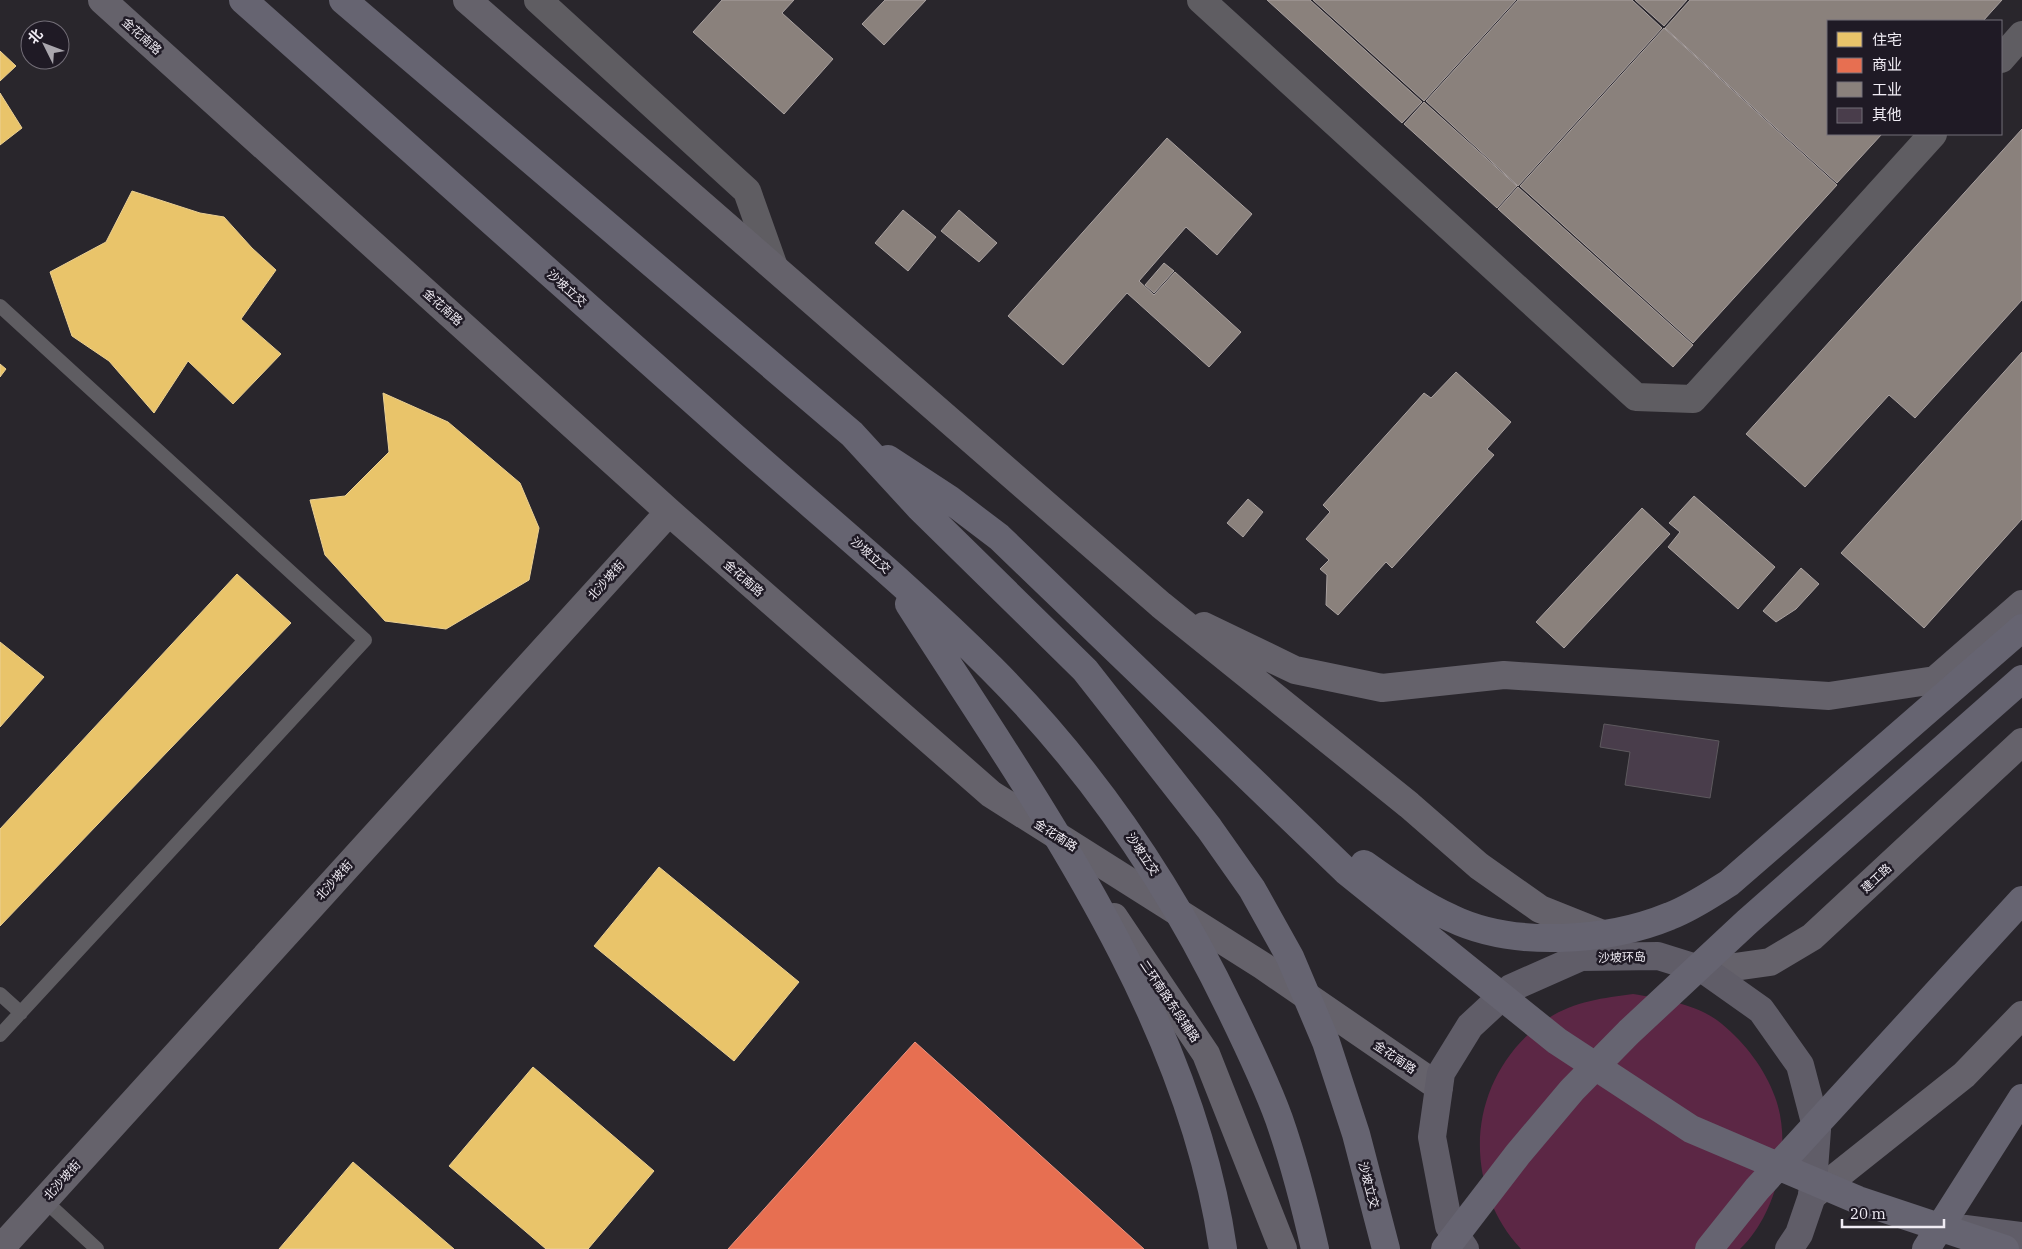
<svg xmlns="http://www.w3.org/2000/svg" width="2022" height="1249" font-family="'IBM Plex Serif','Noto Sans SC',serif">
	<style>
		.green { fill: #5c2745 }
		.homes { fill: #e9c46a; stroke: #ebd093 }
		.shops { fill: #e76f51; stroke: #ea9482 }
		.industry { fill: #8a817c; stroke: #a9a1a0 }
		.building { fill: #493d4b; stroke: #5d595e }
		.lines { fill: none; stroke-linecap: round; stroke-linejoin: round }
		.lane { stroke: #5f5d62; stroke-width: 14 }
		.street { stroke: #5f5d62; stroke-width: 28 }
		.secondary { stroke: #65626b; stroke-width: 28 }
		.primary { stroke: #605d68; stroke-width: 28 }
		.highway { stroke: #666471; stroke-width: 28 }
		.labels { text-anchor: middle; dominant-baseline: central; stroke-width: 5; stroke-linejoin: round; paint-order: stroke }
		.street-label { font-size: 12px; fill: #f0ecf4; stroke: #1f1a25 }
	</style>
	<rect width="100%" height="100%" fill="#29262c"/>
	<path class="green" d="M1633 994C1663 999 1698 1004 1722 1024 1745 1043 1765 1069 1775 1097 1793 1145 1777 1214 1740 1249H1521C1458 1180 1469 1077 1543 1022 1570 1002 1602 998 1633 994Z"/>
	<path class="homes" d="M0 51 16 66 0 81Z
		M0 93 22 128 0 145Z
		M132 191 200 213 224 217 252 248 276 270 241 319 281 354 233 404 188 361 154 413 109 361 72 336 50 272 106 242Z
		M0 364 6 369 0 377Z
		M383 393 448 422 520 483 539 528 529 580 446 629 385 621 325 555 310 500 345 496 389 452Z
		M237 574 291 623 0 926V829Z
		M0 642 44 677 0 727Z
		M659 867 799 982 734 1061 594 946Z
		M533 1067 654 1171 588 1249H546L449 1166Z
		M353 1162 454 1249H279Z"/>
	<path class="shops" d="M915 1042 1144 1249H728Z"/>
	<path class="industry" d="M722 0H794L782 13 833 59 784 114 693 32Z
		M885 0H926L884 45 862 24Z
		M1267 0H1310L1422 102 1402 123Z
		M1313 0H1516L1424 101Z
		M1518 0H1632L1662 28 1518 186 1426 101Z
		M1635 0H1687L1664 26Z
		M1690 0H2002L1983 21H1828V134H1882L1837 183 1665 28Z
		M1664 28 1837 185 1693 343 1520 186Z
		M1424 102 1517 186 1497 208 1404 124Z
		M2022 129V300L1915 418 1889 395 1805 487 1746 434Z
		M1167 138 1252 214 1217 255 1186 227 1139 281 1154 295 1175 272 1241 332 1209 367 1127 293 1063 365 1008 316Z
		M1518 187 1693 345 1673 367 1498 209Z
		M903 210 936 237 908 271 875 243Z
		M959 210 997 243 979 262 941 231Z
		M1164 263 1174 271 1154 293 1145 285Z
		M2022 352V519L1924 628 1841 553Z
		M1456 372 1511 422 1487 449 1494 455 1392 568 1386 562 1338 615 1326 605 1327 575 1320 569 1329 560 1306 539 1330 512 1323 505 1424 393 1431 398Z
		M1694 496 1775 567 1738 609 1668 547 1680 532 1669 523Z
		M1248 499 1263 512 1243 537 1227 523Z
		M1642 508 1670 534 1564 648 1536 622Z
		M1801 568 1819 584 1796 609 1776 622 1763 611Z"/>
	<path class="building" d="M1604 724 1719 741 1710 798 1625 785 1630 752 1600 747Z"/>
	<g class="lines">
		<path class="lane" d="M0 306 365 640 0 1035
			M0 994 21 1013
			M44 1200 97 1249"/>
		<path class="street" d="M538 0 747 191 774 267
			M1201 0 1636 397 1693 399 1933 134
			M2001 59 2022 35"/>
		<path class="secondary" d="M102 0 669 512 991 794 1263 966 1439 1087
			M467 0 1161 605 1409 805 1479 866 1540 909 1610 937
			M1204 626 1295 670 1382 688 1504 675 1829 696 1935 680 2022 604
			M1114 917 1206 1054 1283 1249
			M1706 971 1770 962 1812 937 2022 742
			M1812 1196 1964 1075 2022 1015
			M0 1249 669 512"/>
		<path class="primary" d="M1965 1229 2022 1236
			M1465 1249 1449 1226 1432 1137 1441 1073 1470 1026 1511 988 1581 957 1658 956 1706 971 1761 1010 1800 1065 1817 1130 1812 1196 1799 1234 1789 1249"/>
		<path class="highway" d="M243 0C400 140 557 280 715 420 807 503 903 580 991 668 1091 768 1170 884 1231 1011 1248 1046 1266 1083 1279 1119 1294 1162 1305 1205 1315 1249
			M343 0 852 434 920 508 1085 670 1209 828 1252 889 1290 957 1326 1042 1356 1134 1386 1249
			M888 459 949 499 999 537 1346 871 1557 1041 1691 1129 1858 1200 2005 1249
			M909 604C1035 801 1189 1011 1223 1249
			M1364 864C1391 883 1420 904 1451 918 1513 948 1607 942 1670 916 1691 908 1710 895 1729 883L2022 628
			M1445 1249 1518 1154 1572 1090 1629 1032 1747 922 2022 679
			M1709 1249 1757 1189 2022 900
			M1926 1249 2022 1098"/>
	</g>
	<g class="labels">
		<g class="street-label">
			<text transform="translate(142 36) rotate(42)">金花南路</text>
			<text transform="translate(567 288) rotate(42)">沙坡立交</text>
			<text transform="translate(443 307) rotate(42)">金花南路</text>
			<text transform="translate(871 555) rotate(41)">沙坡立交</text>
			<text transform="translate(744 578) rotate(41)">金花南路</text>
			<text transform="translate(606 580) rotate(-48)">北沙坡街</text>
			<text transform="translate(1056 835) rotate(32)">金花南路</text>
			<text transform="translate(1143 854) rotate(56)">沙坡立交</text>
			<text transform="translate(1876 878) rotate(-43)">建工路</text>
			<text transform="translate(334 880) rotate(-48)">北沙坡街</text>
			<text transform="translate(1622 957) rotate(-1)">沙坡环岛</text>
			<text transform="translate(1170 1001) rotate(56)">二环南路东段辅路</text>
			<text transform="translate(1395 1057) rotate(34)">金花南路</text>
			<text transform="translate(62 1180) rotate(-48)">北沙坡街</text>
			<text transform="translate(1369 1185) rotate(75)">沙坡立交</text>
		</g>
	</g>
	<rect x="1827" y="20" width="175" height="115" fill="#1f1a25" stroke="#736e78"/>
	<rect x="1837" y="32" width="25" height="15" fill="#e9c46a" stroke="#736e78"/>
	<text x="1872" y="45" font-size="15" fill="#f0ecf4">住宅</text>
	<rect x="1837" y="58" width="25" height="15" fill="#e76f51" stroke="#736e78"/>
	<text x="1872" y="70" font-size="15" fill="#f0ecf4">商业</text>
	<rect x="1837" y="82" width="25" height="15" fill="#8a817c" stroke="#736e78"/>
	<text x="1872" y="95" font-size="15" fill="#f0ecf4">工业</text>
	<rect x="1837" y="108" width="25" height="15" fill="#493d4b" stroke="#736e78"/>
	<text x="1872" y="120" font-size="15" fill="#f0ecf4">其他</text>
	<g transform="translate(45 45) rotate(312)"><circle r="24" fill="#1f1a25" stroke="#736e78"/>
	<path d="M0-4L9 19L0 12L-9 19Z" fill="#aaa7ae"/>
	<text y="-8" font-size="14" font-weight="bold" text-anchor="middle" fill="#f0ecf4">北</text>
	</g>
	<path d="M1842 1219v8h102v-8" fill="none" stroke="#f0ecf4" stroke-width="2.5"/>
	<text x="1850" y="1219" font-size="15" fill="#f0ecf4" stroke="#1f1a25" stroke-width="4" paint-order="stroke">20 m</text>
</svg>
